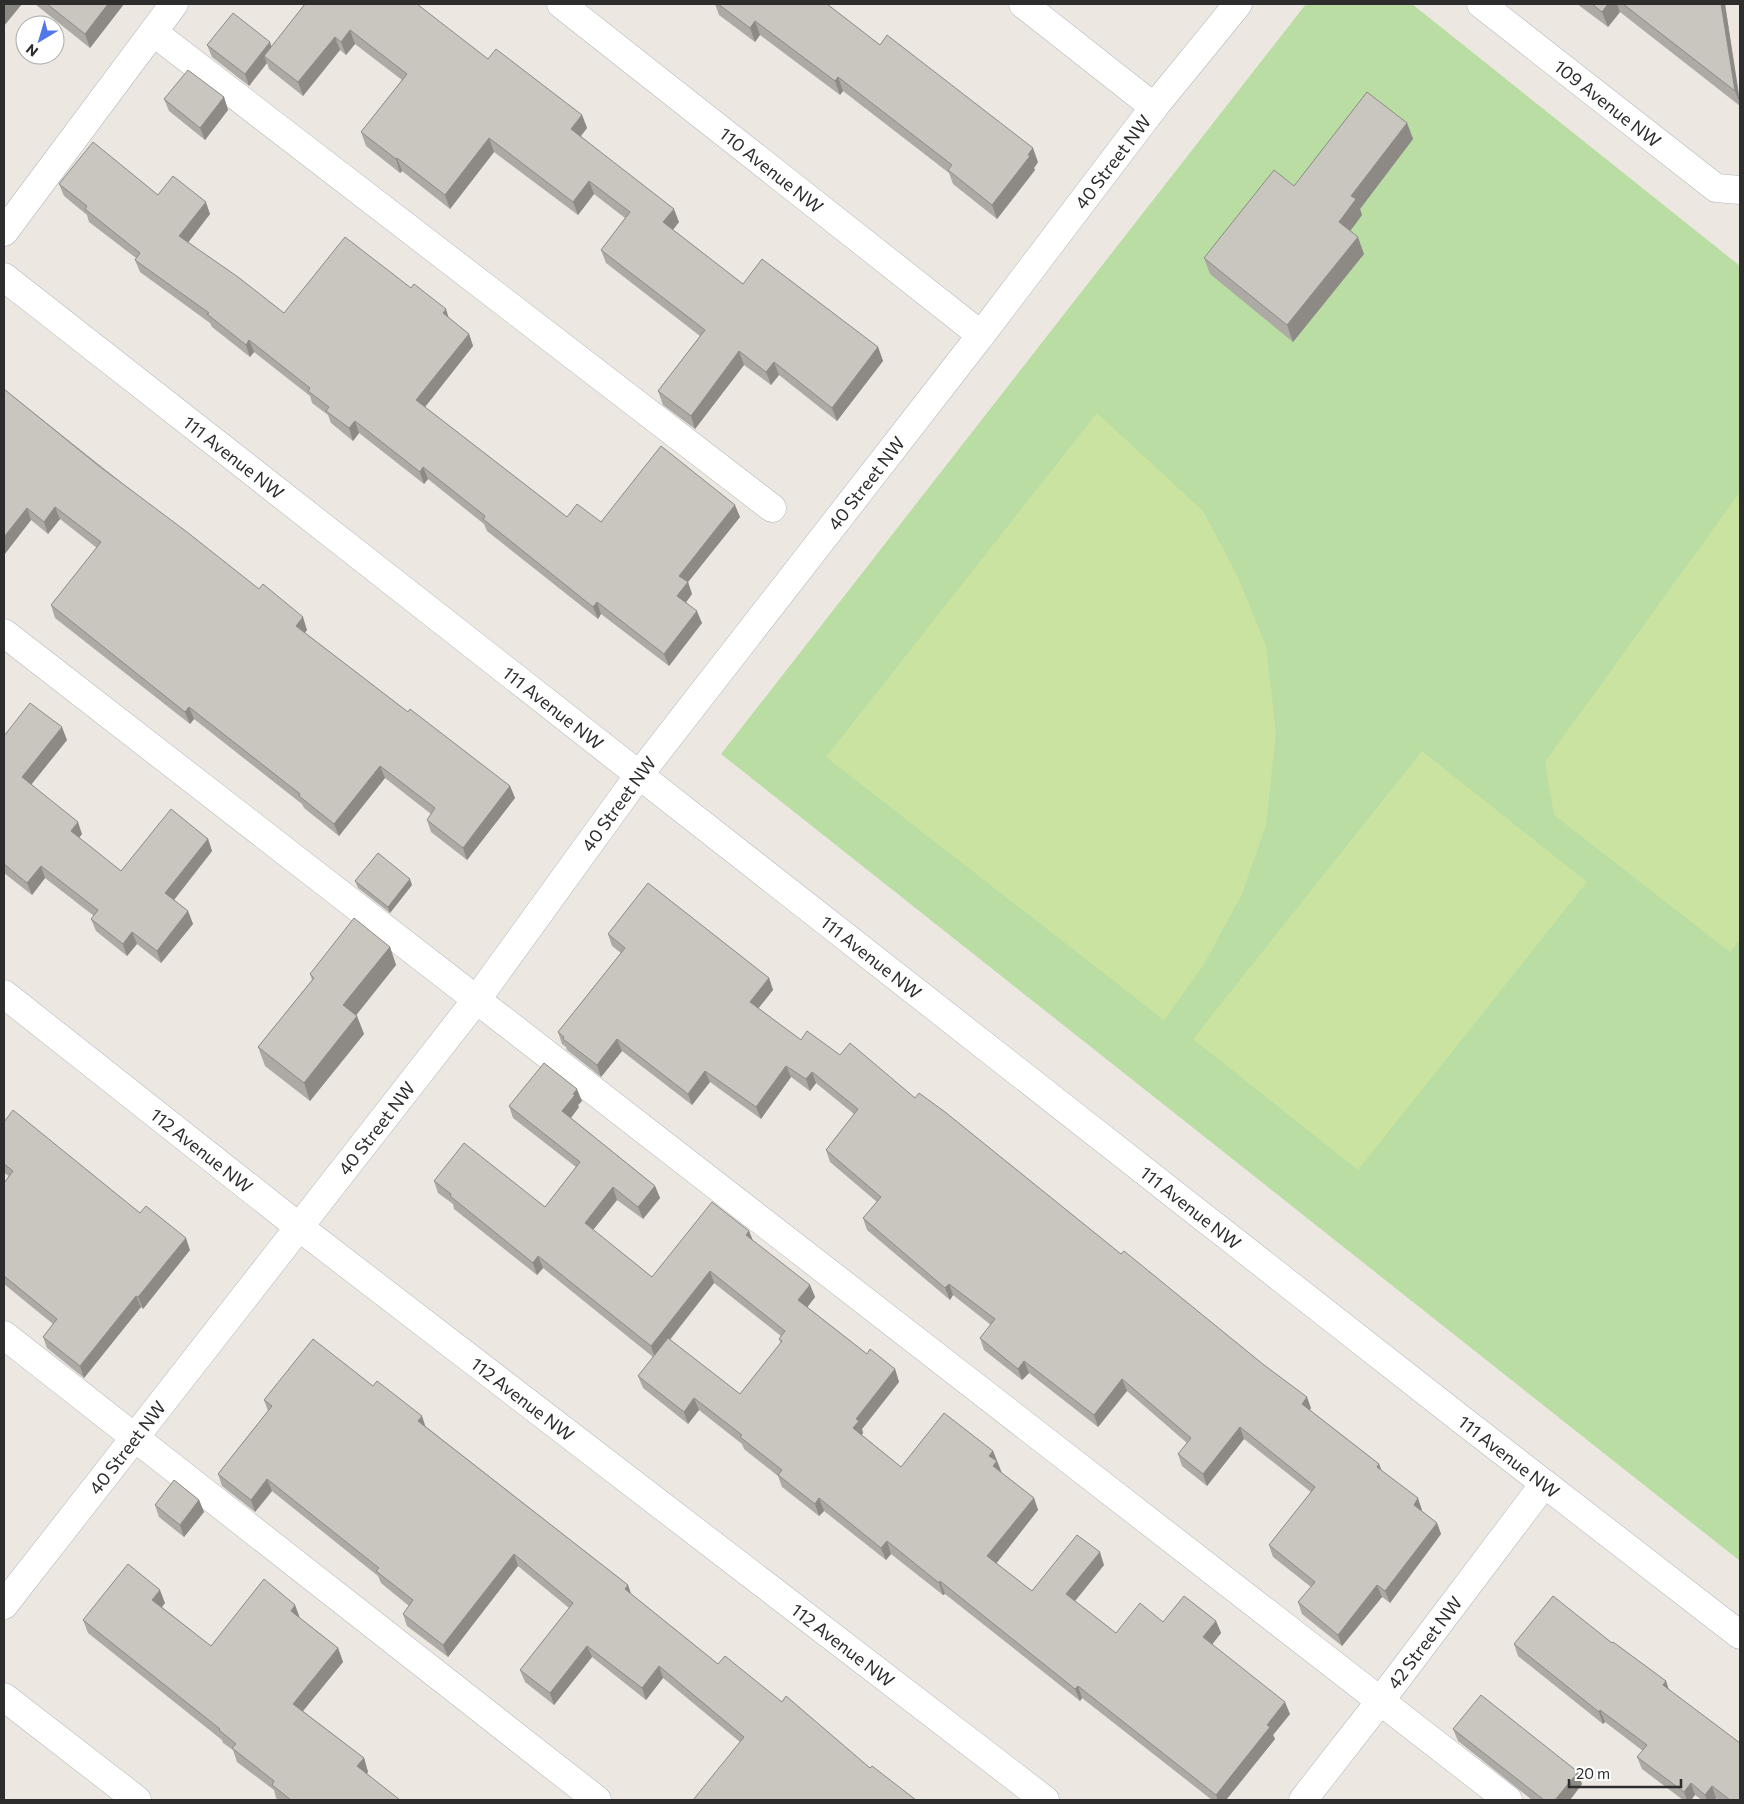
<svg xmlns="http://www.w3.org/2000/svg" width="1744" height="1804" font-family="Commissioner,sans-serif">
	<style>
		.green { fill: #badda4 }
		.pitch { fill: #cae3a1 }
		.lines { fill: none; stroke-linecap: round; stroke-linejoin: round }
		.minor-casing { stroke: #b4b7bf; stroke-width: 29 }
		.minor { stroke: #fff; stroke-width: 28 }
		.wall { fill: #ada9a4; fill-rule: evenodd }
		.shaded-wall { fill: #8d8a86 }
		.building { fill: #c9c5bf; stroke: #8d8a86 }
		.labels { text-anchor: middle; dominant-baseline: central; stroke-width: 4; stroke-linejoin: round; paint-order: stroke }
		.street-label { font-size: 18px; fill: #2d2d2d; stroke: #fff }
	</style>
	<rect width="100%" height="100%" fill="#ede7e1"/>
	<path class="green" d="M1306 4H1412L1740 266V1561L721 754Z"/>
	<path class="pitch" d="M1097 413 1203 511 1237 575 1266 646 1276 733 1266 825 1242 894 1203 966 1164 1020 826 757Z
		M1740 492V939L1730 952 1554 815 1545 762Z
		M1422 751 1587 882 1358 1170 1193 1039Z"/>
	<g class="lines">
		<defs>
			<g id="minor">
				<path id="s1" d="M561 4 981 335"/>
				<path d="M1023 4 1154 107"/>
				<path id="s2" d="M1481 4 1716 188 1740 190"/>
				<path d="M153 32 772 508"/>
				<path d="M4 232 174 4"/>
				<path id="s3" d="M4 277 1457 1416 1740 1635"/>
				<path d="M4 633 1508 1800"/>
				<path id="s4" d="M4 994 299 1227 1045 1800"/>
				<path d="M4 1335 597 1800"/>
				<path id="s5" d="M4 1605 477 999 639 775 981 335 1154 107 1238 4"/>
				<path d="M4 1697 137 1800"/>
				<path id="s6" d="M1303 1800 1381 1700 1544 1484"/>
			</g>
		</defs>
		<use href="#minor" class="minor-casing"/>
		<use href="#minor" class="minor"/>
	</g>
	<path class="wall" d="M35 4H124L90 48Z
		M305 4 488 59 582 115 587 128 581 136 679 222 673 230 743 284 878 347 883 361 837 421 779 375 771 385 744 365 695 429 663 405 658 391 700 336 606 263 601 250 625 218 594 194 578 215 494 152 450 209 402 171 400 173 366 146 361 132 402 80 355 44 346 55 340 50 303 96 269 69 267 63 249 86 212 57 207 45 272 47Z
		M715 4H827L880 45 1038 162 1034 168 1035 170 997 219 953 184 949 173 843 91 840 95 760 35 755 42 719 15Z
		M1577 4H1725L1740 100V106L1620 12 1608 27Z
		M224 97 228 110 205 140 169 111 164 99Z
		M1407 123 1413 139 1360 209 1362 215 1350 231 1364 254 1293 342 1210 274 1204 258 1294 186Z
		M59 184 158 195 210 214 188 242 284 313 449 318 469 334 473 346 425 407 567 517 601 522 740 517 688 582 692 594 686 602 702 623 669 666 601 614 598 619 487 531 484 524 428 479 424 484 359 433 353 441 331 423 328 415 312 403 310 396 254 352 250 357 212 327 210 323 140 272 135 260 136 258 89 222 87 215 64 196Z
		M4 389 307 630 305 633 408 712 510 786 515 798 467 860 431 832 427 820 431 814 385 778 339 836 304 808 302 804 194 719 190 724 55 618 51 605 97 548 60 519 48 534 31 520 4 555Z
		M4 736 67 740 31 784 82 834 79 838 121 871 208 839 212 851 174 900 188 911 193 924 161 963 137 944 127 956 96 931 91 919 94 916 45 878 32 895 4 873Z
		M355 881 412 885 390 913 358 888Z
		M608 934 769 978 773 990 758 1008 801 1040 840 1055 915 1098 1311 1408 1310 1410 1379 1464 1382 1471 1422 1510V1511L1437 1523 1441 1534 1390 1603 1382 1597 1342 1646 1302 1614 1298 1602 1311 1587 1273 1557 1269 1545 1311 1492 1244 1439 1207 1486 1182 1466 1178 1454 1187 1443 1127 1391 1098 1427 1029 1373 1022 1380 984 1350 980 1338 991 1325 953 1295 950 1300 867 1230 863 1218 877 1202 830 1162 826 1150 854 1114 816 1083 810 1091 791 1077 761 1119 710 1082 692 1105 622 1051 601 1077 567 1050 566 1047 562 1044 558 1032 621 953 612 946Z
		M390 947 396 965 356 1015 364 1034 310 1101 265 1066 258 1047 312 980 310 974Z
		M582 1101 578 1105 579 1107 571 1118 655 1186 660 1198 643 1219 617 1200 593 1230 652 1277 749 1231 752 1240 810 1285 815 1297 807 1307 867 1354 895 1369 899 1382 862 1429 863 1433 862 1435 901 1467 993 1451 1001 1472 1034 1498 1038 1510 996 1563 1032 1591 1104 1565 1075 1601 1116 1633 1163 1622 1216 1621 1221 1633 1212 1644 1290 1714 1273 1735 1275 1739 1226 1800H1212L1082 1698 1080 1701 945 1594 943 1595 891 1554 886 1560 824 1511 819 1516 782 1487 778 1476 744 1449 742 1444 699 1410 688 1424 643 1388 638 1376 653 1357 543 1268 537 1275 454 1209 453 1204 438 1193 434 1181 545 1207 576 1167 513 1118 509 1106ZM714 1283 781 1336 779 1339 781 1343 740 1394 670 1340Z
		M4 1122 140 1213 190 1250 143 1309 141 1307 84 1378 47 1348 43 1337 53 1324 4 1284V1183L9 1176 4 1173Z
		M264 1400 425 1426 628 1585 631 1594 718 1664 782 1702 870 1768 916 1800 740 1742 663 1678 646 1700 592 1657 554 1705 525 1682 520 1670 569 1608 518 1566 448 1657 407 1626 403 1614 409 1606 381 1583 378 1576 272 1491 255 1512 222 1486 218 1474 268 1411Z
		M199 1500 204 1512 184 1537 159 1517 155 1505Z
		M165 1603 162 1607 211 1646 300 1618 338 1648 343 1662 303 1711 364 1758 368 1772 367 1774 400 1800H279L276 1798 274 1790 237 1762 233 1750 223 1743 222 1740 88 1633 83 1620Z
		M1612 1643 1666 1681 1668 1689 1740 1800H1719L1716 1798 1715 1800H1702L1695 1795 1691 1800H1683L1642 1769 1637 1757 1643 1751 1605 1722 1603 1724 1518 1656 1514 1644Z
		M1453 1729 1582 1784 1570 1800H1532L1458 1741Z"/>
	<path class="shaded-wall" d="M6 4H22L4 26V7Z
		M108 4H124L90 48 85 34Z
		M1608 4H1617L1620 12 1608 27 1602 12Z
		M1721 4H1725L1740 104 1735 91Z
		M755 21 760 35 755 42 750 28Z
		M350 30 355 44 346 55 341 42Z
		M335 37 340 50 303 96 298 82Z
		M270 42 274 54 264 56 267 63 249 86 245 74Z
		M838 77 843 91 840 95 835 81Z
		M224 97 228 110 205 140 200 128Z
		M582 115 587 128 576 142 571 129Z
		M1407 123 1413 139 1360 209 1362 215 1345 238 1339 222 1351 196Z
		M489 138 494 152 450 209 445 195Z
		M1033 148 1038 162 1034 168 1035 170 997 219 992 205Z
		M397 158 402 171 400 173 396 159Z
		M589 181 594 194 578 215 573 202Z
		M206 202 210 214 184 248 179 236Z
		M674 209 679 222 668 236 663 222Z
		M1358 237 1364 254 1293 342 1287 325Z
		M446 309 450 322 443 313Z
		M469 334 473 346 421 412 416 400Z
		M249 340 254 352 250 357 246 345Z
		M878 347 883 361 837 421 832 408Z
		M739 351 744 365 695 429 691 416Z
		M774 362 779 375 771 385 766 372Z
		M355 421 359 433 353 441 349 428Z
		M423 467 428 479 424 484 420 472Z
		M735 505 740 517 688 582 692 594 682 608 677 596 679 576Z
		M55 507 60 519 48 534 44 522Z
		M27 508 31 520 4 555V537Z
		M597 602 601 614 598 619 593 607Z
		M697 611 702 623 669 666 664 654Z
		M303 617 307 630 300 638 296 626Z
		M189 707 194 719 190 724 185 712Z
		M62 727 67 740 27 790 22 777Z
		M380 766 385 778 339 836 334 824Z
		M510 786 515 798 467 860 463 848Z
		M78 822 82 834 75 843 71 831Z
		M208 839 212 851 170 905 165 893Z
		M41 866 45 878 32 895 27 883Z
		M410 879 412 885 390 913 388 907Z
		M188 911 193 924 161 963 157 951Z
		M132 932 137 944 127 956 123 944Z
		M390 947 396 965 350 1023 343 1005Z
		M769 978 773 990 754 1014 750 1002Z
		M357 1016 364 1034 310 1101 304 1083Z
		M617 1039 622 1051 601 1077 597 1065Z
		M786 1066 791 1077 761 1119 756 1107Z
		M705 1071 710 1082 692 1105 688 1094Z
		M812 1072 816 1083 810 1091 806 1079Z
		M577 1089 582 1101 578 1105 579 1107 567 1123 562 1111Z
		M655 1186 660 1198 643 1219 638 1207Z
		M613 1187 617 1200 589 1235 585 1223Z
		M749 1231 754 1243 746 1235Z
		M186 1238 190 1250 143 1309 138 1297Z
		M538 1256 543 1268 537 1275 533 1263Z
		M710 1271 714 1283 655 1358 651 1346Z
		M949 1284 953 1295 950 1300 945 1288Z
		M810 1285 815 1297 803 1313 798 1300Z
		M136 1296 141 1307 84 1378 80 1366Z
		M1024 1361 1029 1373 1022 1380 1018 1369Z
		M895 1369 899 1382 862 1429 863 1433 858 1441 853 1428 856 1419Z
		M1122 1379 1127 1391 1098 1427 1094 1415Z
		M1307 1397 1311 1408 1306 1415 1302 1404Z
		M694 1398 699 1410 688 1424 684 1412Z
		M422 1416 426 1428 418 1421Z
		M1240 1427 1244 1439 1207 1486 1203 1474Z
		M993 1451 1002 1473 998 1479 989 1456Z
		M1379 1464 1383 1476 1377 1467Z
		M267 1479 272 1491 255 1512 251 1500Z
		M819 1498 824 1511 819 1516 815 1504Z
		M1034 1498 1038 1510 992 1569 987 1556Z
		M1418 1498 1422 1510 1418 1516 1414 1505Z
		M199 1500 204 1512 184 1537 180 1525Z
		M1437 1523 1441 1534 1390 1603 1385 1591Z
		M887 1541 891 1554 886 1560 881 1548Z
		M1100 1552 1104 1565 1071 1606 1066 1594Z
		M514 1554 518 1566 448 1657 443 1645Z
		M940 1581 945 1594 943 1595 939 1583Z
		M628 1585 632 1597 625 1589Z
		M1377 1585 1382 1597 1342 1646 1338 1635Z
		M160 1590 165 1603 157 1613 152 1600Z
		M295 1605 300 1618 291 1611Z
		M1216 1621 1221 1633 1208 1650 1203 1637Z
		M587 1646 592 1657 554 1705 550 1693Z
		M338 1648 343 1662 298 1717 293 1704Z
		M659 1666 663 1678 646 1700 642 1688Z
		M1666 1681 1670 1693 1663 1685Z
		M1078 1686 1082 1698 1080 1701 1075 1689Z
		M1285 1702 1290 1714 1273 1735 1275 1739 1226 1800H1218L1216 1795 1267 1725Z
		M1600 1710 1605 1722 1603 1724 1599 1712Z
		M364 1758 368 1772 362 1779 357 1766Z
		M1578 1772 1582 1784 1570 1800H1555Z
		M1691 1783 1695 1795 1691 1800H1687L1684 1792Z
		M1712 1786 1716 1798 1715 1800H1707L1705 1795Z"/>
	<path class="building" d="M47 4H108L85 34Z
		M305 4H417L488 59 496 49 582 115 571 129 674 209 663 222 743 284 762 259 878 347 832 408 774 362 766 372 739 351 691 416 658 391 705 330 601 250 630 212 589 181 573 202 489 138 445 195 397 158 396 159 361 132 407 74 350 30 341 42 335 37 298 82 264 56Z
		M718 4H827L880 45 887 35 1033 148 1028 155 1030 156 992 205 948 170 952 165 838 77 835 81 755 21 750 28Z
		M1592 4H1608L1602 12Z
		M1623 4H1721L1735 91Z
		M233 13 270 42 245 74 207 45Z
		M188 70 224 97 200 128 164 99Z
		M1367 92 1407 123 1351 196 1356 199 1339 222 1358 237 1287 325 1204 258 1274 170 1294 186Z
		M93 142 158 195 173 176 206 202 179 236 238 277 284 313 345 237 411 288 414 284 446 309 443 313 469 334 416 400 567 517 577 504 601 522 661 446 735 505 679 576 688 582 677 596 697 611 664 654 597 602 593 607 483 519 485 516 423 467 420 472 355 421 349 428 326 411 329 407 308 391 310 388 249 340 246 345 207 314 209 313 135 260 140 253 85 209 87 206 59 184Z
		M4 389 99 466 187 532 259 589 263 584 303 617 296 626 408 712 410 709 510 786 463 848 427 820 435 808 380 766 334 824 299 796 300 794 189 707 185 712 51 605 101 542 55 507 44 522 27 508 4 537Z
		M30 703 62 727 22 777 78 822 71 831 121 871 171 809 208 839 165 893 188 911 157 951 132 932 123 944 91 919 98 910 41 866 27 883 4 864V736Z
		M378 853 410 879 388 907 355 881Z
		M648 883 769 978 750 1002 801 1040 807 1031 840 1055 850 1043 915 1098 919 1093 945 1112 1121 1254 1124 1251 1264 1365 1307 1397 1302 1404 1379 1464 1377 1467 1418 1498 1414 1505 1437 1523 1385 1591 1377 1585 1338 1635 1298 1602 1315 1582 1269 1545 1315 1487 1240 1427 1203 1474 1178 1454 1191 1438 1122 1379 1094 1415 1024 1361 1018 1369 980 1338 995 1319 949 1284 945 1288 863 1218 881 1197 826 1150 858 1109 812 1072 806 1079 786 1066 756 1107 705 1071 688 1094 617 1039 597 1065 563 1039 564 1037 558 1032 625 948 608 934Z
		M354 918 390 947 343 1005 357 1016 304 1083 258 1047 314 978 310 974Z
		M544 1063 577 1089 573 1094 575 1095 562 1111 655 1186 638 1207 613 1187 585 1223 652 1277 712 1202 749 1231 746 1235 810 1285 798 1300 867 1354 870 1349 895 1369 856 1419 859 1421 853 1428 901 1467 944 1413 993 1451 989 1456 997 1461 993 1466 1034 1498 987 1556 1032 1591 1077 1535 1100 1552 1066 1594 1116 1633 1140 1603 1163 1622 1184 1596 1216 1621 1203 1637 1285 1702 1267 1725 1270 1727 1216 1795 1078 1686 1075 1689 940 1581 939 1583 887 1541 881 1548 819 1498 815 1504 778 1475 782 1470 740 1437 742 1435 694 1398 684 1412 638 1376 668 1338 740 1394 782 1341 779 1339 785 1331 710 1271 651 1346 538 1256 533 1263 450 1196 451 1194 434 1181 464 1143 545 1207 580 1162 509 1106Z
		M13 1110 140 1213 146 1206 186 1238 138 1297 136 1296 80 1366 43 1337 57 1319 4 1276V1183L13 1171 4 1164V1122Z
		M313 1339 373 1386 377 1381 422 1416 418 1421 628 1585 625 1589 718 1664 725 1656 782 1702 786 1696 870 1768 872 1766 916 1800H693L744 1737 659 1666 642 1688 587 1646 550 1693 520 1670 573 1603 514 1554 443 1645 403 1614 413 1600 376 1571 379 1568 267 1479 251 1500 218 1474 272 1406 264 1400Z
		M174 1480 199 1500 180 1525 155 1505Z
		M128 1564 160 1590 152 1600 211 1646 264 1579 295 1605 291 1611 338 1648 293 1704 364 1758 357 1766 400 1800H291L272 1785 274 1781 232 1748 236 1744 219 1730 220 1729 83 1620Z
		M1553 1596 1612 1643 1613 1642 1666 1681 1663 1685 1740 1743V1800H1730L1712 1786 1705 1795 1691 1783 1684 1792 1637 1757 1647 1745 1600 1710 1599 1712 1514 1644Z
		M1481 1695 1578 1772 1555 1800H1544L1453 1729Z"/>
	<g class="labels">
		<g class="street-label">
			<text stroke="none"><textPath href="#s2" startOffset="161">109 Avenue NW</textPath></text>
			<text stroke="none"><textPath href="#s5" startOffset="1820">40 Street NW</textPath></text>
			<text stroke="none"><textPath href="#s1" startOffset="268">110 Avenue NW</textPath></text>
			<text stroke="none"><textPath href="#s3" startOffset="292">111 Avenue NW</textPath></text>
			<text stroke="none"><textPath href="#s5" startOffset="1415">40 Street NW</textPath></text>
			<text stroke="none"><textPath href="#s3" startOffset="698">111 Avenue NW</textPath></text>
			<text stroke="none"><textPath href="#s5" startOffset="1010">40 Street NW</textPath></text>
			<text stroke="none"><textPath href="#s3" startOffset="1102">111 Avenue NW</textPath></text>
			<text stroke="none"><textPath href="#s5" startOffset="605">40 Street NW</textPath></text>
			<text stroke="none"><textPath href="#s4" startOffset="252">112 Avenue NW</textPath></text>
			<text stroke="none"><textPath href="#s3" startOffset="1508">111 Avenue NW</textPath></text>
			<text stroke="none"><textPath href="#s4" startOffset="658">112 Avenue NW</textPath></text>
			<text stroke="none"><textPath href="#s5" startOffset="200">40 Street NW</textPath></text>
			<text stroke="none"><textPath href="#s3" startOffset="1912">111 Avenue NW</textPath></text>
			<text stroke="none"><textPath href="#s6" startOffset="199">42 Street NW</textPath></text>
			<text stroke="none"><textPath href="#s4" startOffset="1062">112 Avenue NW</textPath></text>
		</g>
	</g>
	<rect width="1744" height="1804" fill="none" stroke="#2d2d2d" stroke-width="10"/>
	<g transform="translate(40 40) rotate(218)"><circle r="24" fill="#ffffff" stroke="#ababab"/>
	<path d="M0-4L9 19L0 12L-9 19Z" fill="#5376e8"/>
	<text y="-8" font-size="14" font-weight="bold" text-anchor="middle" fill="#2d2d2d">N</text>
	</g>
	<path d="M1569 1779v8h112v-8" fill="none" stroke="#2d2d2d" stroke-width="2.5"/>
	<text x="1576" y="1779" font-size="15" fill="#2d2d2d" stroke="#ffffff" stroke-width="4" paint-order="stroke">20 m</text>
</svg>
